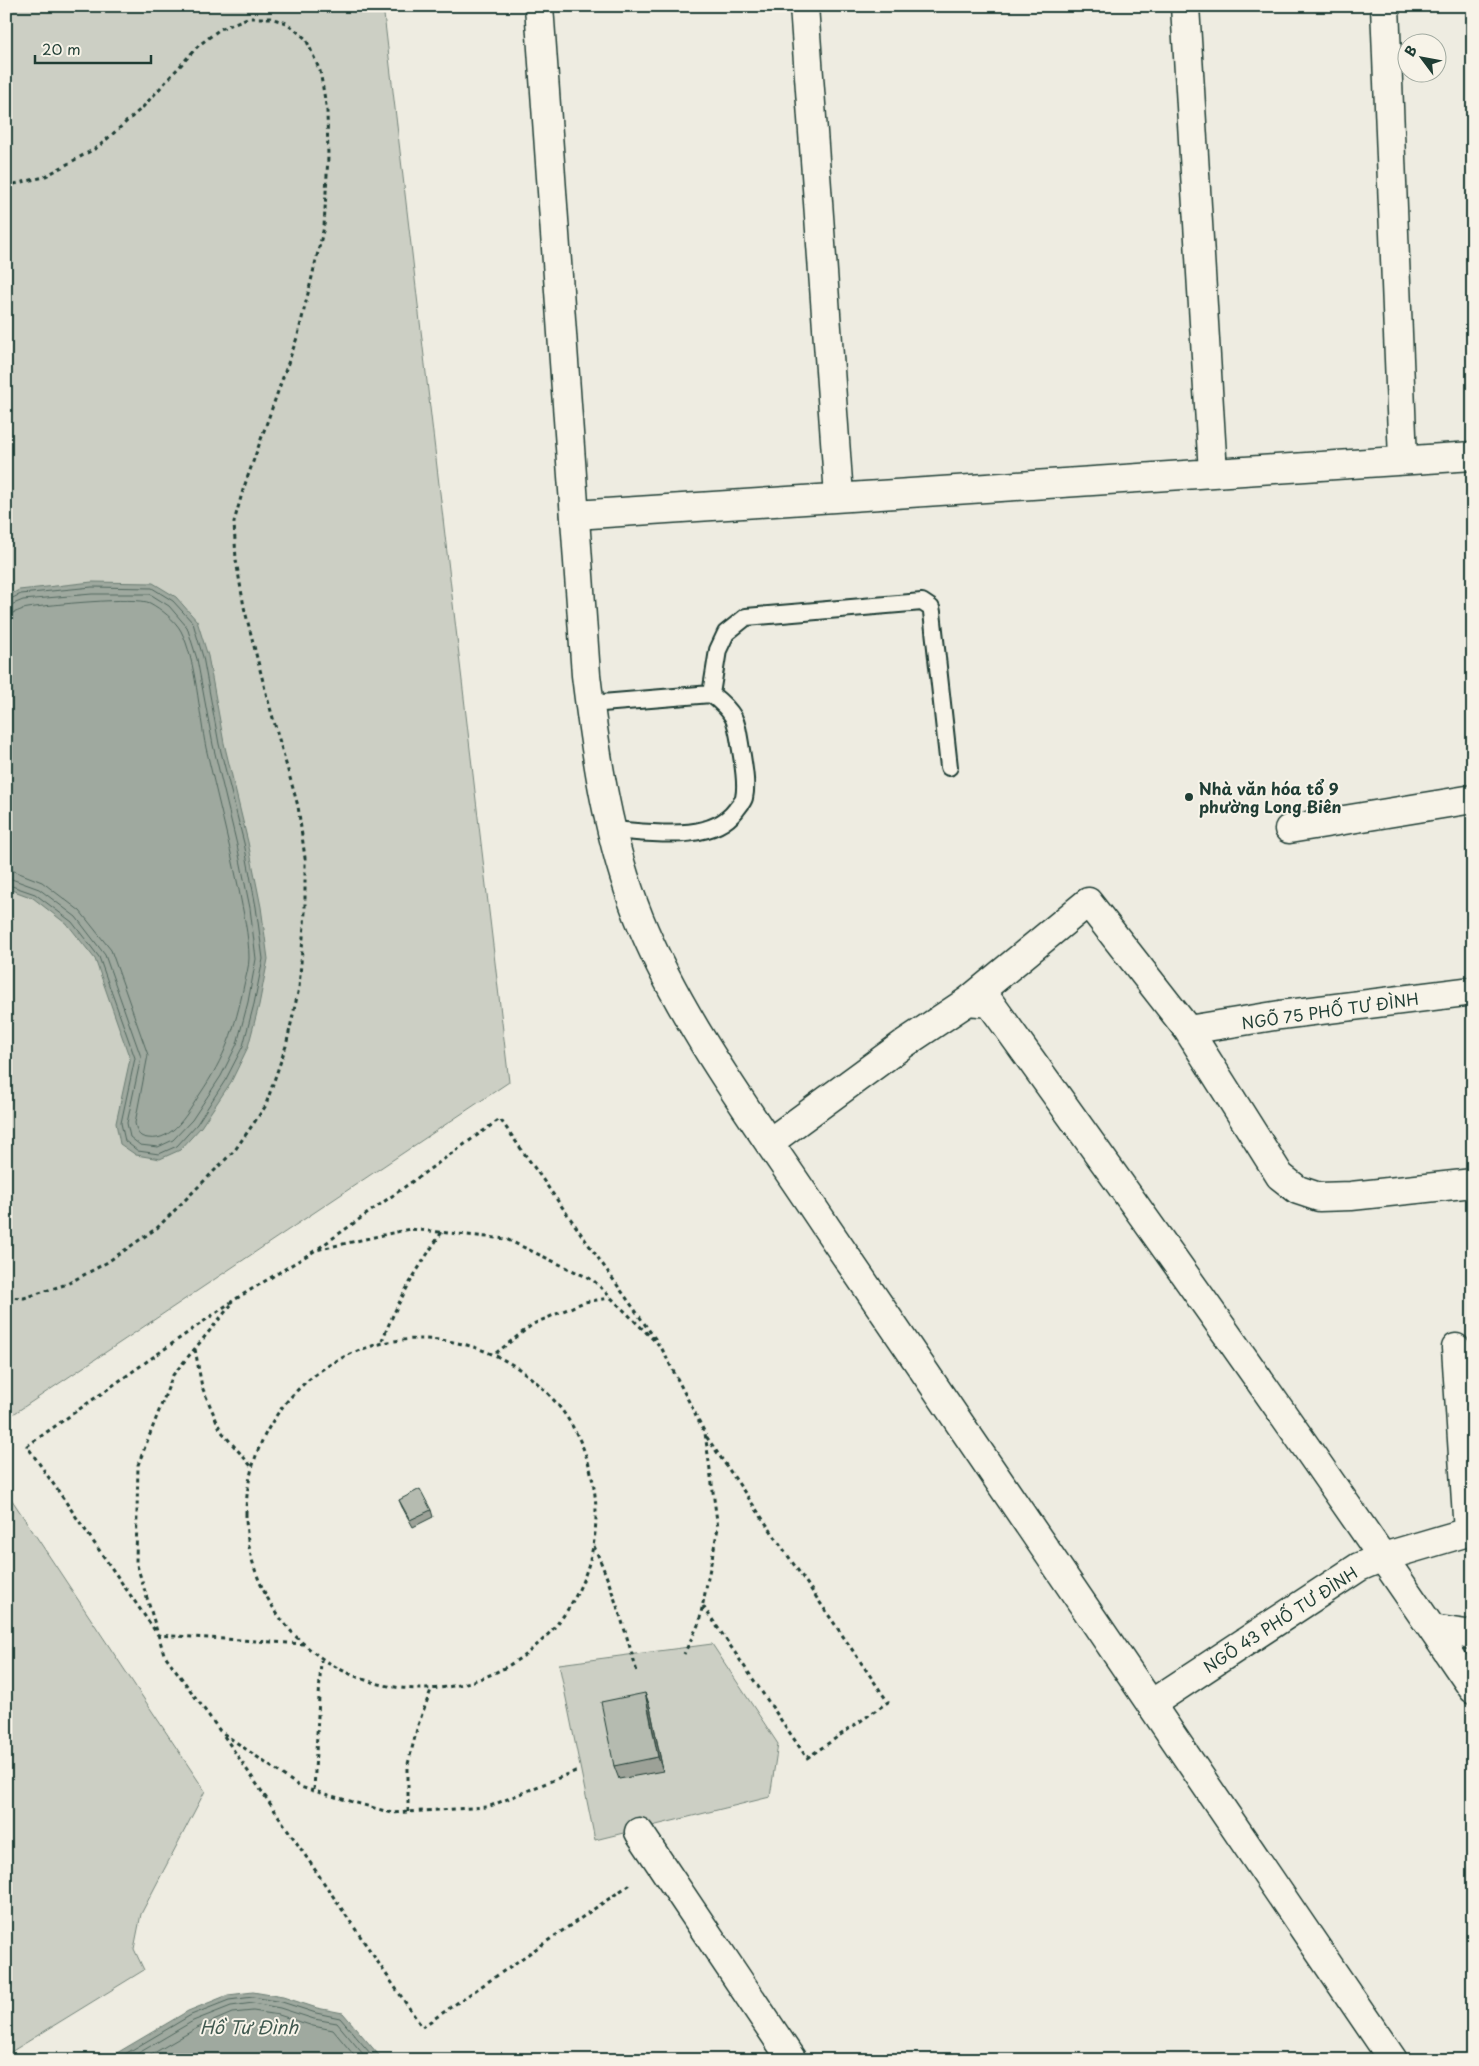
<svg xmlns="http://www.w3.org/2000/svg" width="1479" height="2066" font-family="'Playpen Sans',sans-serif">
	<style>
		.green { fill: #cccfc4; stroke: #76867c }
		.water { fill: #9fa99f; stroke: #6c7e74 }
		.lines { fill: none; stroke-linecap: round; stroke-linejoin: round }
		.shore { stroke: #52685f; stroke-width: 1 }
		.service-casing { stroke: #1f3d34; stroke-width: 20 }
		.minor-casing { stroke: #1f3d34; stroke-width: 31 }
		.tertiary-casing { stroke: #1f3d34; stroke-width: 31 }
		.path { stroke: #1f3d34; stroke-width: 3; stroke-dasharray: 4 4; stroke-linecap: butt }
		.service { stroke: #f7f3e8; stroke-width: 16 }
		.minor { stroke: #f7f3e8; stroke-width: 28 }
		.tertiary { stroke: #f7f3e8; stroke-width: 28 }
		.wall { fill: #9ca197; stroke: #1f3d34 }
		.shaded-wall { fill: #7f837b; stroke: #1f3d34 }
		.building { fill: #b5bbb0; stroke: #1f3d34 }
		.poi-dot { fill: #1f3d34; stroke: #f7f3e8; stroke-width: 2 }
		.labels { text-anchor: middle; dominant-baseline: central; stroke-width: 4; stroke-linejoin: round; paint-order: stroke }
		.poi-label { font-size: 16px; font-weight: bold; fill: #1f3d34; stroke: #f7f3e8; text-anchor: start }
		.street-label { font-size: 16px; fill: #1f3d34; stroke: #f7f3e8 }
		.water-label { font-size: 18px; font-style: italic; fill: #3f584f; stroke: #f7f3e8 }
	</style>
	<rect width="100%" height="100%" fill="#eeece1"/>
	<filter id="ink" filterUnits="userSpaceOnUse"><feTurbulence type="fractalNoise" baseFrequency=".02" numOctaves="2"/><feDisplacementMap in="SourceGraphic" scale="10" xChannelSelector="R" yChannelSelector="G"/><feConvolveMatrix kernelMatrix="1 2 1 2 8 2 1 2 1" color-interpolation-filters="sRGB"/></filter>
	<g filter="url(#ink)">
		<path class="green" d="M6 6H383L509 1082 6 1419Z
			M6 1491 205 1791 141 1914 134 1949 144 1970 6 2055Z
			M712 1644 778 1744 770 1797 595 1840 559 1664Z"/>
		<path class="water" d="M92 582 153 583 176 597 197 621 208 656 224 743 248 842 261 907 268 959 259 1005 248 1047 231 1082 201 1127 180 1150 160 1159 136 1155 120 1144 116 1123 130 1059 95 959 69 926 33 898 6 888V597L19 590Z
			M253 1992 283 1997 317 2008 343 2013 383 2060H105L188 2011 228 1995Z"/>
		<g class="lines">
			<path class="shore" d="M6 601 21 594 92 587 152 588 173 601 193 623 203 657 219 744 244 843 256 907 263 959 254 1004 243 1046 226 1079 197 1124 177 1146 159 1154 138 1151 125 1141 121 1123 135 1058 99 957 72 922 35 894 6 884
				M6 607 23 600 92 594H150L169 606 187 627 197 659 213 745 237 845 250 908 256 959 248 1002 237 1044 221 1076 192 1120 173 1140 158 1147 140 1145 130 1137 127 1123 141 1057 105 955 76 917 39 889 6 877
				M6 614C15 614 20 609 28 608 47 605 136 596 150 603 161 609 175 620 181 631 196 660 199 714 206 748 217 795 229 842 239 890 243 911 249 936 249 958 249 967 246 976 244 985 235 1029 225 1057 200 1094 188 1112 173 1142 148 1138 138 1137 137 1132 135 1123L148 1055 111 950 80 911 42 882 14 871 6 870
				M115 2060 191 2015 229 2000 253 1997 282 2002 316 2013 340 2018 376 2060
				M127 2060 193 2021 231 2006 253 2003 280 2008 314 2019 337 2023 368 2060
				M142 2060 197 2028 232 2013 253 2011 279 2015 313 2026 333 2030 358 2060"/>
			<defs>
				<path id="service" d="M711 694 718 650 726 633 746 617 922 602 931 608 932 612 949 767
					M590 704 711 694C739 716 736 722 742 756 744 769 747 785 744 798 743 802 738 807 736 810 711 844 649 832 612 830"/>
				<path id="minor" d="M804 6 839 496
					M1185 6 1213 473
					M1385 6 1403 460
					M575 515 1473 456
					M1289 829 1473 799
					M968 1001 1088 902 1188 1030 1280 1176 1298 1190 1319 1197 1351 1196 1473 1183
					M1188 1030 1280 1015 1473 991
					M770 1142 905 1043 968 1001 990 1003C1154 1230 1316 1458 1473 1689
					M1456 1348 1468 1532
					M1432 1629 1473 1635
					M1151 1704 1359 1567 1383 1557 1468 1532 1473 1533
					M639 1832 792 2060"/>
				<path id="tertiary" d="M539 6 586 675C596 757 608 840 639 918 682 1025 762 1130 826 1227L1393 2060"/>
			</defs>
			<use href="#service" class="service-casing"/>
			<use href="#minor" class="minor-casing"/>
			<use href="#tertiary" class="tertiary-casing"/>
			<path class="path" d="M6 186 44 177 98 147 143 107 198 46 220 29 247 18H270L287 23 306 39 320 71 327 111 328 157 324 227 298 335 243 490 234 522 236 560 244 607 267 697 298 806 305 858V912L299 988 286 1046 265 1107 235 1150 157 1228 106 1263 67 1284 24 1298 6 1297
				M319 1248 500 1119 656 1340
				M231 1305 173 1375 138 1465 136 1562 164 1654 220 1731 300 1787 392 1813 488 1807 578 1770
				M246 1514a175 175 0 1 1 350 0a175 175 0 1 1-350 0Z
				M382 1341C398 1300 417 1269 442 1232
				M195 1349 202 1387 221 1431 252 1467
				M496 1353 533 1324 584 1302 610 1298
				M594 1546C612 1587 625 1629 637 1672
				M703 1606 807 1758 888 1702 706 1436
				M304 1644 158 1635 27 1446 234 1300 316 1250 410 1229 506 1239 593 1280 661 1347 705 1433 718 1528 699 1623 684 1654
				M224 1736 422 2027 632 1883
				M314 1790 321 1660
				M408 1812V1764L418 1725 431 1690"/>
			<use href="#service" class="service"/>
			<use href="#minor" class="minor"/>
			<use href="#tertiary" class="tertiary"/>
		</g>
		<path class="wall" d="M399 1500 431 1510 433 1517 413 1527 402 1507Z
			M645 1693 650 1707 663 1771 619 1779 614 1766Z"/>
		<path class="shaded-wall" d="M645 1693 650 1707 663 1771 658 1757Z"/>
		<path class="building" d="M420 1489 431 1510 410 1520 399 1500Z
			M645 1693 658 1757 614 1766 601 1702Z"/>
	</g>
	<circle class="poi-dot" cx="1189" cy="797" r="5"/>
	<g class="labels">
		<g class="poi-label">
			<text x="1199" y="788">Nhà văn hóa tổ 9<tspan x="1199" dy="18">phường Long Biên</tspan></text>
		</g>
		<g class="street-label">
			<text transform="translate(1330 1010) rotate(-8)">NGÕ 75 PHỐ TƯ ĐÌNH</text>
			<text transform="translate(1280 1619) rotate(-33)">NGÕ 43 PHỐ TƯ ĐÌNH</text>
		</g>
		<g class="water-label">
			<text x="249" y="2026">Hồ Tư Đình</text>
		</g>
	</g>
	<rect width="1479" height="2066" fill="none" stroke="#f7f3e8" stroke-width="25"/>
	<rect x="12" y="12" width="1454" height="2041" fill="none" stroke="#1f3d34" stroke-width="2" filter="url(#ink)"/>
	<g transform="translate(1422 58) rotate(302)"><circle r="24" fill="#f7f3e8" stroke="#a1aaa0"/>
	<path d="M0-4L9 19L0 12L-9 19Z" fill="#1f3d34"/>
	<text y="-8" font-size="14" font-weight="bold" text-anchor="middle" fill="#1f3d34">B</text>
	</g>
	<path d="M35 55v8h116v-8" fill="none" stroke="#1f3d34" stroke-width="2.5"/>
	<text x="42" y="55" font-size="15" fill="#1f3d34" stroke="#f7f3e8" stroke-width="4" paint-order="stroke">20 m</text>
</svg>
